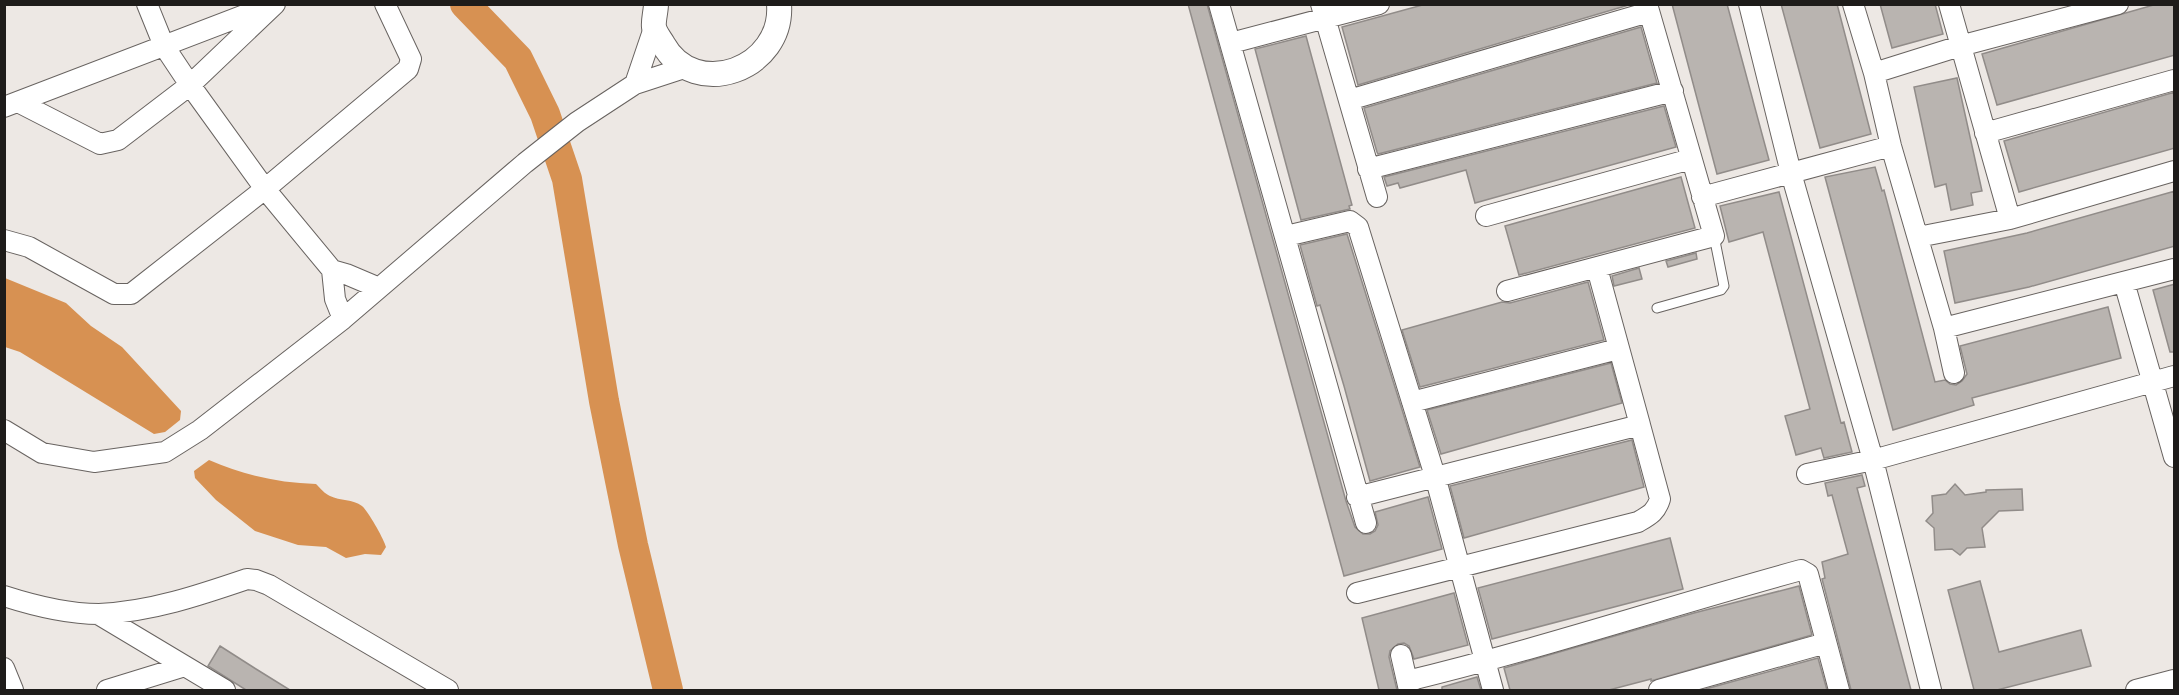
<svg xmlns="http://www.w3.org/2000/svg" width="2179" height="695" font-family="Merriweather,serif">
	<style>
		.water { fill: #d79152 }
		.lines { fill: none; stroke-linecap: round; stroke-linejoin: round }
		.river { stroke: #d79152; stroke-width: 30 }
		.building { fill: #b9b4b0; stroke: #918c89; stroke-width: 1.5 }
		.service-casing { stroke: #686360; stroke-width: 11 }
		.minor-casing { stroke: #686360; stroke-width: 22 }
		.tertiary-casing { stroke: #686360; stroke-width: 26 }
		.service { stroke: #fff; stroke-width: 9 }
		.minor { stroke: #fff; stroke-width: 20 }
		.tertiary { stroke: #fff; stroke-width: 24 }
	</style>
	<rect width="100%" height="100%" fill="#ede8e4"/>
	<path class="water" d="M5 278 66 303 91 326 122 347 181 411 180 420 165 432 154 434 20 352 5 347Z
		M209 460C243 475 278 483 316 484 320 488 325 494 330 496 340 501 353 499 362 506 368 511 384 539 386 547L381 555 365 554 346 558 326 547 298 545 255 531 216 500 195 478 194 471Z"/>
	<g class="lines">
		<path class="river" d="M465 4 518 59 545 114 567 179 604 401 633 545 668 690"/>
	</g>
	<path class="building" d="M1188 4H1207L1346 501 1355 527 1363 534H1370L1375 531 1378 525 1375 512 1428 497 1442 549 1344 576Z
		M1426 4H1632L1358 85 1342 27Z
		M1672 4H1727L1769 160 1717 174Z
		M1781 4H1837L1871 134 1820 148Z
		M1880 4H1935L1943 34 1892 48Z
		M2157 4H2175V55L1997 105 1982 54Z
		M1641 27 1657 83 1378 154 1377 152 1364 108Z
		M1306 36 1352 205 1349 206 1350 209 1301 220 1255 49Z
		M1957 78 1982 191 1971 193 1973 205 1951 210 1946 184 1935 187 1914 87Z
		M2175 92V148L2019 192 2004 141Z
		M1664 106 1676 147 1665 150 1475 203 1466 170 1400 188 1398 183 1387 186 1384 177Z
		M1875 167 1882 191 1884 190 1935 382 1945 380 1950 384 1956 385 1962 381 1967 374 1960 346 2108 307 2121 358 1972 398 1974 405 1893 430 1825 177Z
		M1681 177 1695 228 1519 275 1505 226Z
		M2175 191V246L2029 287 1955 303 1944 251 2027 233Z
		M1779 192 1841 423 1844 422 1852 452 1824 458 1821 448 1796 455 1785 416 1810 409 1763 232 1729 242 1720 206Z
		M1347 234 1420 467 1370 481 1344 386 1320 305 1317 306 1300 245Z
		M1696 253 1697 259 1668 267 1666 261Z
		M1639 268 1642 279 1614 286 1612 276Z
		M1588 282 1604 340 1420 387 1402 330 1502 302 1510 303Z
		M2175 284V352H2170L2153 290Z
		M1611 363 1622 403 1441 454 1427 410Z
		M1632 440 1644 487 1464 538 1450 486Z
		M1862 475 1865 486 1857 488 1911 690H1851L1822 579 1825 578 1822 562 1848 554 1832 495 1828 496 1825 483Z
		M1955 484 1965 495 1986 492V490L2022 489 2023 510 1999 511 1982 528 1985 547 1967 548 1960 555 1952 549 1935 550 1934 528 1926 521 1933 513 1932 496 1946 494Z
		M1670 538 1683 589 1492 639 1478 588Z
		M1980 581 1999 652 2081 630 2091 666 1997 690H1974L1948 590Z
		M1799 586 1812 635 1651 681V679L1609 690H1510L1504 668 1694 613Z
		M1454 593 1468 645 1414 659 1409 646 1404 643 1398 644 1390 651 1389 657 1397 690H1379L1362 618Z
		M220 646 256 669 290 690H246L208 666Z
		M1818 658 1827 690H1702Z
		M1477 677 1481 690H1442V687Z"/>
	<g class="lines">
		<defs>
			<path id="service" d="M1657 308 1721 290 1724 286 1714 236"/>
			<path id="minor" d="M147 4 164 46 190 85 265 189 332 270 335 299 343 319
				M1219 4 1366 523
				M1321 4 1377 197
				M1749 4 1791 173 1873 460 1931 690
				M1853 4 1874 73 1891 146 1944 328 2174 269
				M1949 4 2010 219
				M1231 43 1379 4
				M1874 73 1960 46 2118 4
				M635 84 654 28
				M1349 100 1649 12
				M18 102 100 144 118 140 190 85 275 4
				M4 107 268 6
				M1985 133 2174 80
				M1368 169 1673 91
				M1702 197 1891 146
				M1486 216 1691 159
				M1286 236 1350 221 1358 227 1435 476 1493 690
				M1918 237 2010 219 2174 171
				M4 240 29 247 114 294H131L265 189 408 69 411 59 385 4
				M332 270 346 274 379 288
				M2124 282 2174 457
				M1507 291 1714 236 1647 4
				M1944 328 1954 373
				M1412 402 1618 349
				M4 430 42 453 94 462 165 452 200 430 343 319 525 163 577 122 635 84 684 68
				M1807 474 1873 460 2174 376
				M1357 497 1640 425 1597 268
				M1357 593 1638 522C1650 515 1656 512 1660 499L1640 425
				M4 596C32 605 70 614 99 614 150 612 200 595 247 579L256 580 269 585 448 690
				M98 614 225 690
				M1401 655 1409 690
				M4 668 13 690
				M1407 681C1540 649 1669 606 1801 570L1808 574 1839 690
				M107 690 185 666
				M1659 690 1826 643
				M2136 690 2174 680"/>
			<path id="tertiary" d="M656 4C656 11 653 21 654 27 655 33 660 39 663 44 695 102 784 69 779 4"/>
		</defs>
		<use href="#service" class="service-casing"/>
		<use href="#minor" class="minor-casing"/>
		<use href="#tertiary" class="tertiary-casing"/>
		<use href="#service" class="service"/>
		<use href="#minor" class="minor"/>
		<use href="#tertiary" class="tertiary"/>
	</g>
	<rect width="2179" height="695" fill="none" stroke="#1e1c1a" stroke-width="12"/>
</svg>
